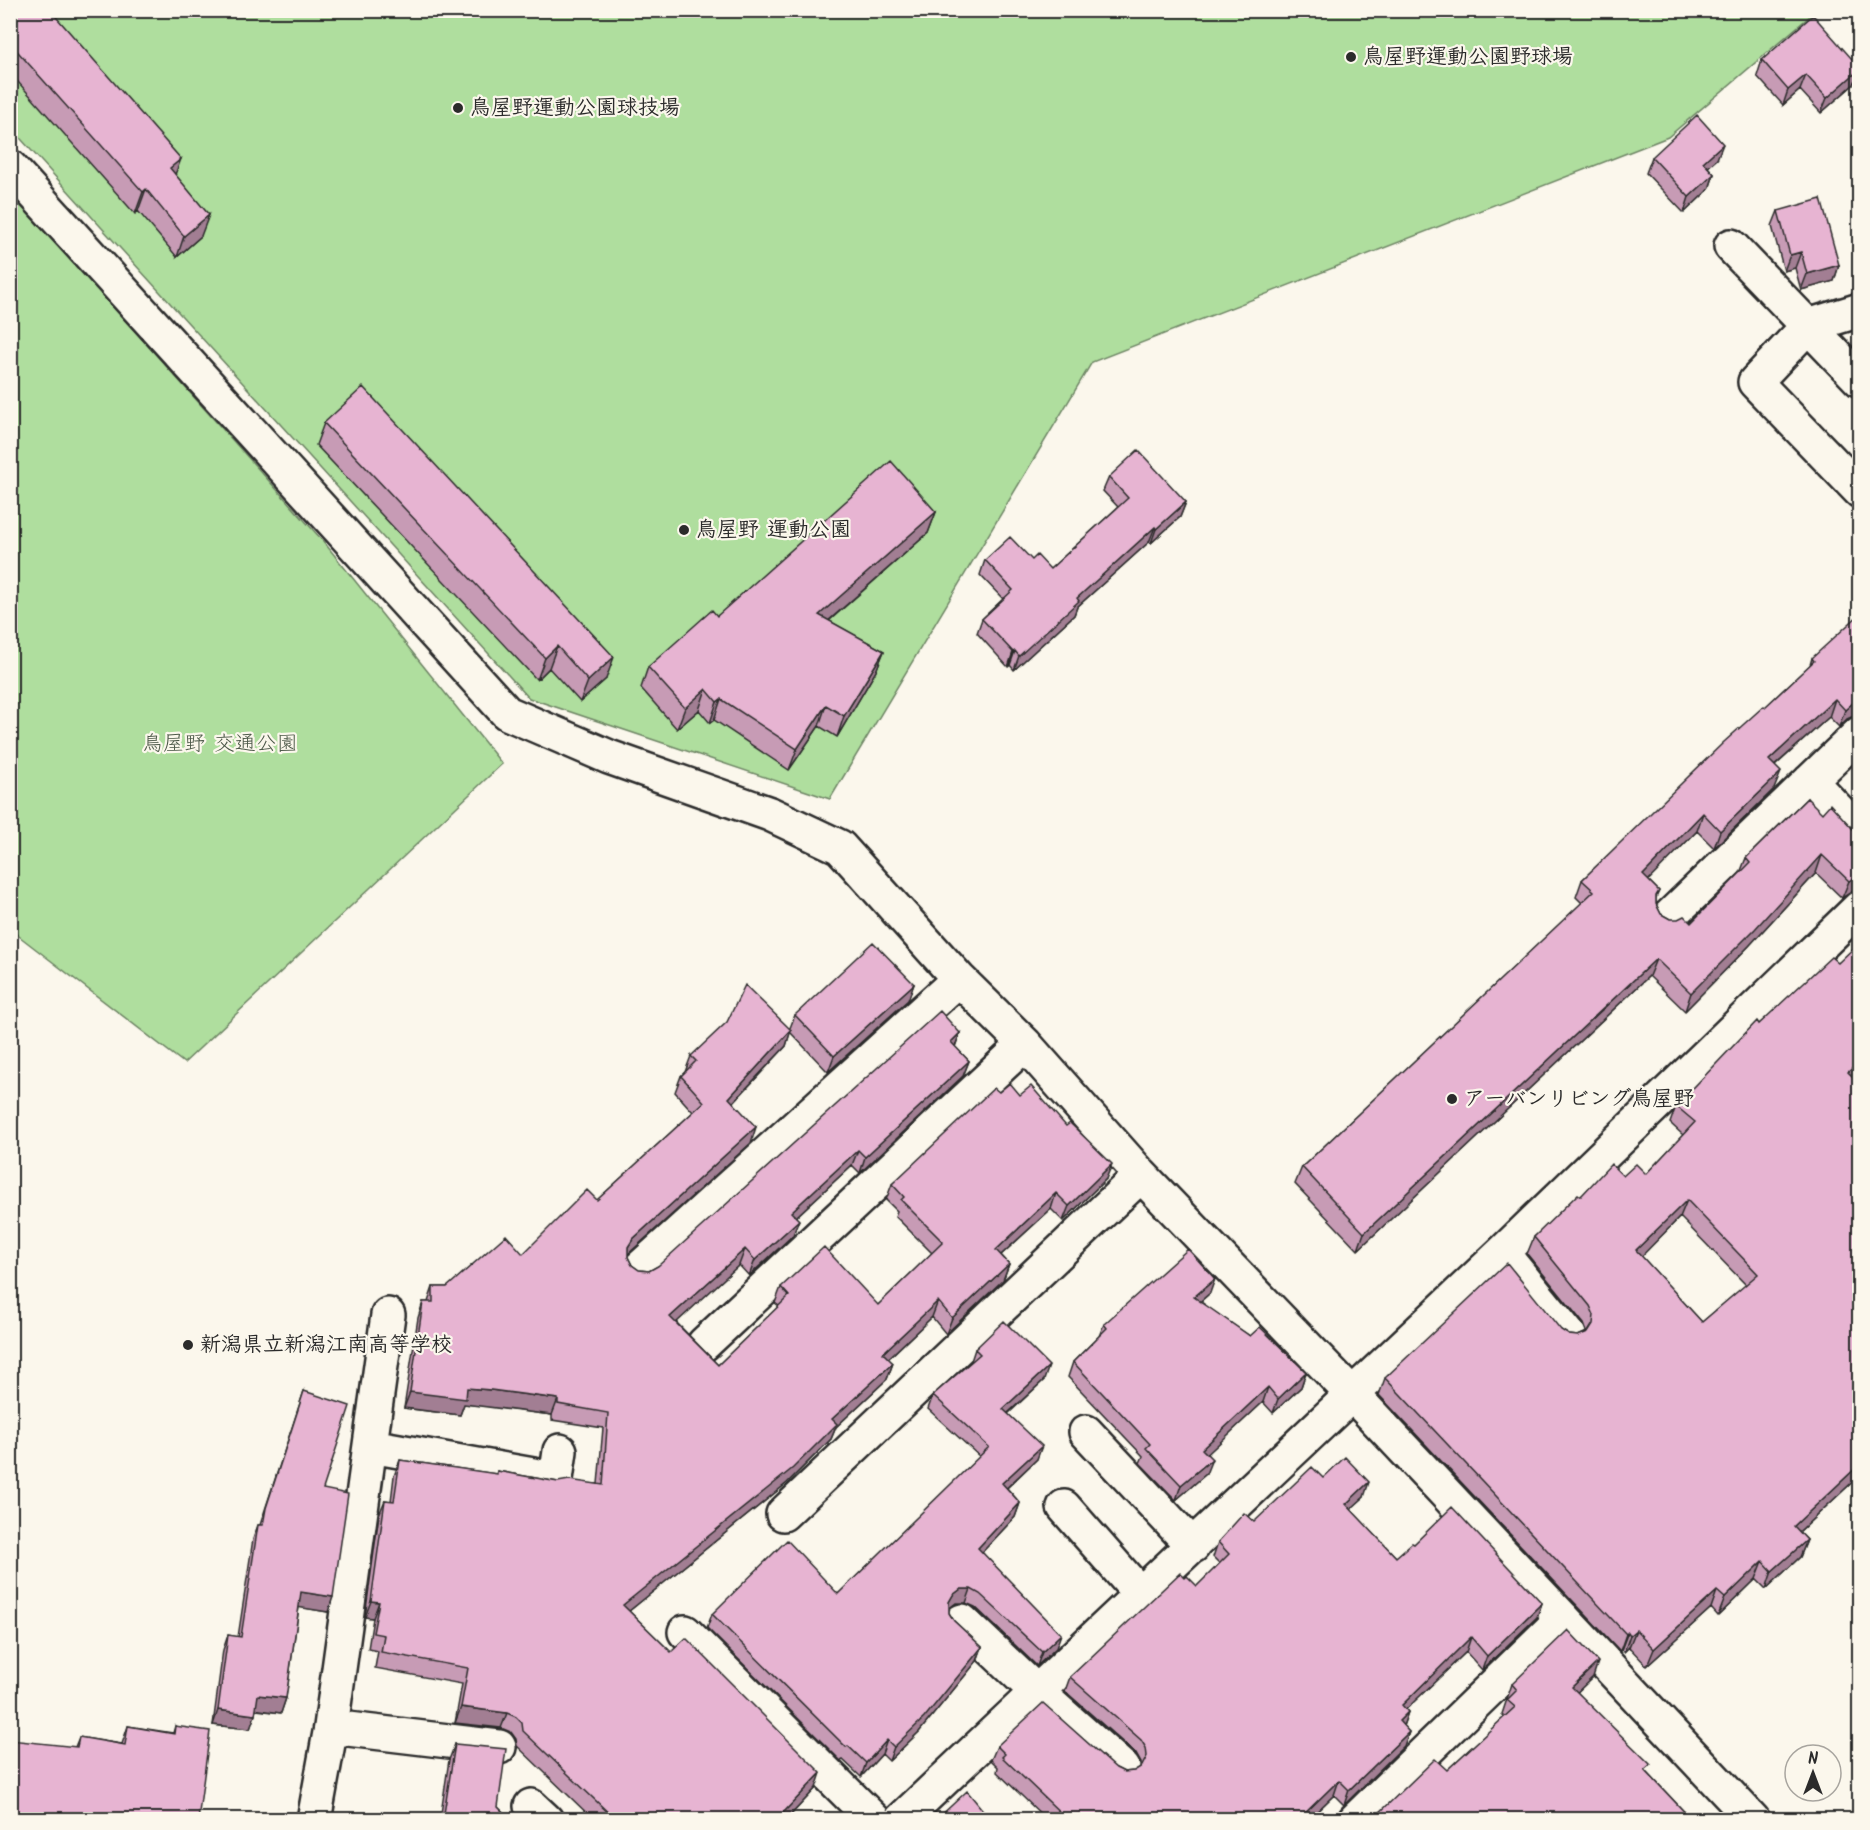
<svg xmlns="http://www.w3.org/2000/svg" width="1870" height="1830" font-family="Kalam,'Klee One',sans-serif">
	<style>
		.green { fill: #afde9e; stroke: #6d8464; stroke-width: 1.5 }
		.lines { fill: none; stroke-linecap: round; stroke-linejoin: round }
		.minor-casing { stroke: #2b2b2b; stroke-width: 38 }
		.minor { stroke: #fbf7ec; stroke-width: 33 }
		.wall { fill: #c79bb5; stroke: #2b2b2b; stroke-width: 1.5; fill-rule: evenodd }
		.shaded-wall { fill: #a27e93; stroke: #2b2b2b; stroke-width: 1.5 }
		.building { fill: #e7b4d2; stroke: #2b2b2b; stroke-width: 1.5; fill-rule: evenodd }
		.poi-dot { fill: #2b2b2b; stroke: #fbf7ec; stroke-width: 2 }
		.labels { text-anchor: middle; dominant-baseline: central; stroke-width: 4.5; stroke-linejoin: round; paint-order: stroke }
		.poi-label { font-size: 21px; font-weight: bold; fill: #2b2b2b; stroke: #fbf7ec; text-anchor: start }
		.park-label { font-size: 21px; fill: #4c5848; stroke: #fbf7ec }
	</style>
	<rect width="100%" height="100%" fill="#fbf7ec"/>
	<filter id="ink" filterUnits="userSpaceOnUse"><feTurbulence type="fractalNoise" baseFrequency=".0167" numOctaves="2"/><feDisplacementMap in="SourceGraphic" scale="12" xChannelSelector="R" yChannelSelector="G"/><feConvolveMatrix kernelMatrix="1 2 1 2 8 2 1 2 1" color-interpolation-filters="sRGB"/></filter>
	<g filter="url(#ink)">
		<path class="green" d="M11 11H1816L1668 137 1092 362 830 799 529 698 11 128Z
			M10 192 323 541 502 764 184 1063 11 930Z"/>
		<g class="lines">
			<defs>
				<path id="minor" d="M10 167 507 713 609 757 770 814 840 847 959 979 1025 1044 1141 1175 1353 1395 1753 1820
					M1731 246 1860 380
					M1860 310 1808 326 1755 382 1860 491
					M1810 781 1860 833
					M1668 918 1860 733
					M1502 1253 1569 1335
					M640 1268 959 979
					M704 1344 1025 1044
					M1086 1432 1193 1546
					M371 1446 556 1479 560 1451
					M1064 1507 1141 1595
					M783 1514 1141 1175
					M962 1621 1036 1691 1123 1768
					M685 1632 874 1820
					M331 1727 499 1747
					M531 1806 546 1820
					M314 1820 331 1727 388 1315
					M901 1820 1502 1253 1860 907
					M1355 1820 1563 1618"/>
			</defs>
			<use href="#minor" class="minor-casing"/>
			<use href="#minor" class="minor"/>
		</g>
		<path class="wall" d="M10 10 175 174 201 236 177 257 138 211 135 214 10 73Z
			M1762 60 1860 68V70L1854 84 1821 113 1800 90 1783 105 1757 76Z
			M1652 157 1717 159 1708 167 1714 174 1709 189 1684 213 1646 173Z
			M1778 211 1839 265 1834 281 1801 290 1795 268 1784 271 1772 226Z
			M324 423 606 679 580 702 549 668 537 680 316 445Z
			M1109 477 1186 502 1180 517 1151 543 1149 542 1077 607 1074 615 1014 670 1010 665 1008 667 977 633 982 619 1003 599 980 575 985 560H1032L1050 569 1118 507 1103 491Z
			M936 512 928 533 829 621 884 651 876 671 837 737 819 726 789 770 714 720 710 723 699 710 677 729 641 688 648 667 717 616Z
			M1812 658 1856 715 1847 719 1839 727 1829 717 1775 766 1774 789 1714 848 1697 831 1648 880 1659 891 1656 898V904L1661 914 1670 919 1691 923 1740 873 1746 858 1807 798 1856 889 1842 898 1816 873 1749 946 1685 1011 1649 976 1358 1250 1295 1184 1302 1167 1582 903 1576 897 1582 880 1810 665Z
			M1838 963 1854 1078 1860 1084V1475L1799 1532 1807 1540 1800 1557 1766 1589 1756 1579 1718 1616 1711 1608 1647 1666 1629 1647 1624 1652 1621 1650 1620 1651 1379 1395 1385 1378 1561 1330 1569 1335 1578 1336 1587 1332 1584 1324 1527 1254 1534 1237 1581 1196 1623 1176 1646 1174 1683 1135 1670 1123 1676 1106 1759 1024ZM1680 1217 1746 1285 1702 1322 1641 1256Z
			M914 984 908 1000 828 1072 790 1032 786 1046 734 1102 751 1143 628 1254V1257L632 1265 639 1270 649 1271 658 1266 960 1033 955 1047 969 1061 963 1076 860 1173 852 1165 796 1217 793 1235 749 1276 739 1265 676 1322 718 1365 779 1306 775 1303 781 1287 878 1305 932 1253 895 1216 897 1211 886 1200 892 1184 999 1092 1020 1095 1106 1179 1063 1221 1051 1209 1001 1255 1009 1264 1003 1280 946 1334 932 1317 888 1359 893 1363 887 1379 836 1427 831 1439 787 1483 629 1611 671 1652 816 1788 787 1819V1820H594L517 1746 516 1739 511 1732 501 1728 455 1723 462 1684 375 1668 378 1651 368 1649 373 1618 365 1617 379 1515 385 1500 391 1501 394 1476 400 1460 496 1474 497 1471 558 1482 598 1484 603 1428 552 1420V1415L485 1406 464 1404 460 1415 404 1408 418 1318 423 1302H428L433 1287H447L523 1254 597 1200 693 1112 675 1092 681 1076 685 1072 691 1056 790 1028 795 1015Z
			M1210 1293 1200 1302 1250 1336 1306 1372 1301 1387 1273 1413 1263 1402 1207 1454 1206 1474 1176 1500 1140 1463 1143 1456 1068 1377 1073 1362 1099 1336 1104 1324Z
			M975 1349 1044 1380 1008 1414 1037 1459 1007 1488 1020 1503 1015 1517 982 1552 1056 1648 1037 1666 975 1607 966 1603H956L949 1608V1613L954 1621 982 1647 977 1661 919 1732 889 1761 882 1754 861 1777 843 1760 841 1761 707 1628 712 1614 838 1594 980 1457 928 1409 933 1395 971 1361Z
			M304 1391 323 1489 328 1612 299 1607 286 1698 281 1713 256 1710 250 1729 213 1725 223 1650 228 1635 238 1637 253 1539 258 1525H260Z
			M1323 1478 1364 1497 1350 1509 1396 1557 1414 1544 1542 1603 1537 1617 1482 1670 1466 1652 1406 1709 1408 1712 1403 1726 1409 1732 1404 1746 1344 1805 1334 1795 1308 1820H1047L997 1772 998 1767 991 1760 997 1746 1116 1768 1124 1772 1134 1771 1141 1767V1763L1136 1754 1065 1691 1070 1677 1185 1578 1197 1586 1220 1564 1213 1557 1218 1542 1254 1522Z
			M1593 1677 1577 1692 1648 1773 1692 1820H1374L1375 1817 1447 1770 1505 1717 1502 1714 1512 1684Z
			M128 1726 173 1733 175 1726 198 1820 75 1747 79 1737 122 1744Z
			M455 1744 498 1807 511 1820H440L449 1760Z"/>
		<path class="shaded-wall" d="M1860 69 1854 84 1821 113 1827 98Z
			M1806 75 1800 90 1783 105 1788 90Z
			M1723 144 1717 159 1697 177 1703 162Z
			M181 159 173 180 170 168Z
			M1714 174 1709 189 1684 213 1689 197Z
			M146 189 138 211 135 214 143 192Z
			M209 215 201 236 177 257 184 236Z
			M1801 252 1795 268 1784 271 1790 255Z
			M1839 265 1834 281 1801 290 1807 274Z
			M1186 502 1180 517 1151 543 1156 529Z
			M936 512 928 533 811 636 819 615Z
			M1155 527 1149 542 1077 607 1074 615 1014 670 1019 656 1077 598Z
			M557 646 549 668 537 680 545 658Z
			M884 651 876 671 837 737 844 716Z
			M1015 651 1010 665 1008 667 1013 652Z
			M614 657 606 679 580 702 588 681Z
			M706 689 699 710 677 729 685 708Z
			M721 699 714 720 710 723 717 702Z
			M1835 699 1829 717 1762 777 1769 760Z
			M1860 699V715H1856L1847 719 1839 727 1845 710 1854 702Z
			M826 705 819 726 789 770 797 749Z
			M1781 772 1774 789 1714 848 1720 831Z
			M1703 813 1697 831 1637 892 1643 875Z
			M1822 855 1816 873 1749 946 1685 1011 1691 993Z
			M1860 873V889H1856L1842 898 1849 881Z
			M1656 959 1649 976 1358 1250 1364 1233Z
			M914 984 908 1000 828 1072 834 1056Z
			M791 1030 786 1046 723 1113 729 1098Z
			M960 1033 954 1049 951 1042Z
			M969 1061 963 1076 860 1173 865 1157Z
			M1860 1062V1073L1842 1090 1848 1072Z
			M756 1127 751 1143 627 1255 628 1247 633 1239Z
			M858 1150 852 1165 785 1227 791 1212Z
			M1112 1164 1106 1179 1063 1221 1069 1206Z
			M1056 1193 1051 1209 990 1265 996 1250Z
			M1687 1200 1680 1217 1630 1268 1636 1250Z
			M799 1220 793 1235 749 1276 755 1260Z
			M745 1249 739 1265 665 1333 670 1317Z
			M1009 1264 1003 1280 946 1334 952 1318Z
			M1215 1279 1210 1293 1188 1312 1194 1297Z
			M938 1301 932 1317 877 1369 883 1353Z
			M893 1363 887 1379 836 1427 831 1439 787 1483 618 1620 623 1605 832 1419Z
			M1049 1366 1044 1380 997 1423 1003 1409Z
			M1306 1372 1301 1387 1273 1413 1278 1399Z
			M1268 1387 1263 1402 1197 1464 1202 1449Z
			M467 1388 491 1390 558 1399 552 1415 464 1404 460 1415 404 1408 410 1392Z
			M1042 1446 1037 1459 997 1497 1002 1483Z
			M1212 1459 1206 1474 1176 1500 1181 1485Z
			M1860 1464V1475L1787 1543 1794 1526Z
			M1369 1482 1364 1497 1340 1519 1346 1504Z
			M1020 1503 1015 1517 973 1562 978 1548Z
			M1807 1540 1800 1557 1766 1589 1772 1571Z
			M1763 1561 1756 1579 1718 1616 1725 1598Z
			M961 1589H971L966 1603H956L948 1609 949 1602 953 1595Z
			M1717 1591 1711 1608 1647 1666 1654 1649Z
			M301 1592 333 1597 328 1612 296 1607Z
			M371 1601 379 1602 373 1618 365 1617Z
			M1542 1603 1537 1617 1482 1670 1487 1656Z
			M1636 1630 1629 1647 1624 1652 1630 1635Z
			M1628 1632 1621 1650 1620 1651 1626 1634Z
			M1061 1634 1056 1648 1037 1666 1042 1652Z
			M1471 1637 1466 1652 1396 1719 1402 1705Z
			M982 1647 977 1661 919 1732 889 1761 894 1747Z
			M1598 1662 1593 1677 1567 1702 1572 1687Z
			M258 1695 286 1698 281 1713 253 1709Z
			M461 1707 507 1713 501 1728 455 1723Z
			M218 1710 255 1715 250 1729 213 1725Z
			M1408 1712 1403 1726 1399 1721Z
			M1409 1732 1404 1746 1344 1805 1349 1790Z
			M887 1740 882 1754 861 1777 866 1763Z
			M821 1773 816 1788 786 1820 782 1814Z
			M1339 1780 1334 1795 1308 1820H1298Z"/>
		<path class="building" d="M10 10H50L181 159 170 168 209 215 184 236 146 189 143 192 10 43Z
			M1813 15 1860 68V69L1827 98 1806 75 1788 90 1762 60Z
			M1697 115 1723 144 1703 162 1714 174 1689 197 1652 157Z
			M1821 199 1839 265 1807 274 1801 252 1790 255 1778 211Z
			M363 387 614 657 588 681 557 646 545 658 324 423Z
			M1138 450 1186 502 1156 529 1155 527 1077 598 1079 601 1019 656 1015 651 1013 652 982 619 1013 590 985 560 1010 537 1032 560 1037 555 1050 569 1128 498 1109 477Z
			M891 461 936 512 819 615 884 651 844 716 826 705 797 749 721 699 717 702 706 689 685 708 648 667 712 610 717 616Z
			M1860 614V699L1854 702 1845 710 1835 699 1769 760 1781 772 1720 831 1703 813 1643 875 1659 891 1656 896V904L1661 914 1670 919H1678L1684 916 1691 923 1750 863 1746 858 1807 798 1822 813 1830 804 1853 829 1860 831V873L1849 881 1822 855 1755 929 1691 993 1656 959 1364 1233 1302 1167 1594 891 1582 880 1724 742 1764 706 1765 707 1814 661 1812 658Z
			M873 942 914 984 834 1056 795 1015Z
			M1860 942V1062L1848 1072 1860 1084V1464L1794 1526 1807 1540 1772 1571 1763 1561 1725 1598 1717 1591 1654 1649 1636 1630 1630 1635 1628 1632 1626 1634 1385 1378 1507 1263 1561 1330 1569 1335 1578 1336 1588 1332 1593 1324 1594 1315 1590 1306 1534 1237 1578 1194 1581 1196 1611 1164 1623 1176 1636 1164 1646 1174 1695 1122 1676 1106 1757 1021 1759 1024 1831 957 1838 963ZM1687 1200 1758 1274 1702 1322 1636 1250Z
			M745 985 791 1030 729 1098 756 1127 633 1239 628 1247V1257L632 1265 639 1270 649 1271 658 1266 940 1011 960 1033 951 1042 969 1061 865 1157 858 1150 791 1212 799 1220 755 1260 745 1249 670 1317 718 1365 789 1296 781 1287 824 1247 878 1305 943 1242 901 1200 904 1197 892 1184 994 1088 999 1092 1010 1083 1020 1095 1031 1086 1066 1126 1070 1123 1112 1164 1069 1206 1056 1193 996 1250 1009 1264 952 1318 938 1301 883 1353 893 1363 832 1419 837 1424 793 1468 623 1605 671 1652 686 1638 821 1773 782 1814 787 1820H616L523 1731 522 1723 516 1717 507 1713 461 1707 468 1668 381 1652 384 1635 373 1633 379 1602 371 1601 385 1500 394 1501 400 1460 497 1474V1471L558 1482 569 1480 603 1485 608 1413 558 1404V1399L491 1390 467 1388 466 1399 410 1392 423 1302H433V1287H447L506 1235 523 1254 587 1190 597 1200 704 1102 681 1076 696 1061 691 1056 727 1022Z
			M1188 1249 1215 1279 1194 1297 1250 1336 1260 1327 1306 1372 1278 1399 1268 1387 1202 1449 1212 1459 1181 1485 1146 1448 1150 1444 1073 1362 1107 1328 1104 1324Z
			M1004 1321 1049 1366 1003 1409 1042 1446 1002 1483 1020 1503 978 1548 1061 1634 1042 1652 980 1594 971 1589H961L953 1595 949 1602V1613L954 1621 982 1647 924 1718 894 1747 887 1740 866 1763 848 1746 846 1747 712 1614 787 1540 838 1594 989 1447 933 1395 980 1354 975 1349Z
			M304 1391 350 1406 323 1489 348 1494 333 1597 301 1592 286 1698 258 1695 255 1715 218 1710 228 1635 241 1637 258 1525H263L266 1508Z
			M1345 1457 1369 1482 1346 1504 1396 1557 1412 1543 1414 1544 1452 1507 1542 1603 1487 1656 1471 1637 1402 1705 1408 1712 1399 1721 1409 1732 1349 1790 1339 1780 1298 1820H1068L1002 1757 1005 1754 997 1746 1043 1703 1116 1768 1124 1772 1134 1771 1142 1766 1147 1756 1146 1748 1141 1740 1070 1677 1180 1573 1185 1578 1187 1576 1197 1586 1229 1554 1218 1542 1244 1513 1254 1522 1312 1467 1323 1478Z
			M1568 1630 1598 1662 1572 1687 1651 1765 1645 1770 1692 1820H1378L1375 1817 1435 1759 1447 1770 1515 1707 1507 1700 1517 1690 1512 1684Z
			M128 1726 174 1734 175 1726 210 1731 198 1820H10V1740L77 1747 79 1737 125 1745Z
			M455 1744 506 1749 498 1807 511 1820H443Z
			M967 1791 991 1820H936Z"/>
	</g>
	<g class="poi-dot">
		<circle cx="1351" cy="57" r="6"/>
		<circle cx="458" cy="108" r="6"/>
		<circle cx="684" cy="530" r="6"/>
		<circle cx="1452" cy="1099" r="6"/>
		<circle cx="188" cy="1345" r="6"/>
	</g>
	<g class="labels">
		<g class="poi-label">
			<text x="1363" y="57">鳥屋野運動公園野球場</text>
			<text x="470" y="108">鳥屋野運動公園球技場</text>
			<text x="696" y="530">鳥屋野 運動公園</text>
			<text x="1464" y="1099">アーバンリビング鳥屋野</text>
			<text x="200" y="1345">新潟県立新潟江南高等学校</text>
		</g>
		<g class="park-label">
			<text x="220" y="744">鳥屋野 交通公園</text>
		</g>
	</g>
	<rect width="1870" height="1830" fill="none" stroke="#fbf7ec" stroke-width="36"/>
	<rect x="18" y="18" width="1834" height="1794" fill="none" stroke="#2b2b2b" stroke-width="2" filter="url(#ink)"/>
	<g transform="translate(1813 1773)"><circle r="28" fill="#fbf7ec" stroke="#a8a59f" stroke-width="1.5"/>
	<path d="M0-4.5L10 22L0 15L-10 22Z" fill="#2b2b2b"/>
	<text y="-9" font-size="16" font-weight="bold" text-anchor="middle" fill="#2b2b2b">N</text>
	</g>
</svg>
